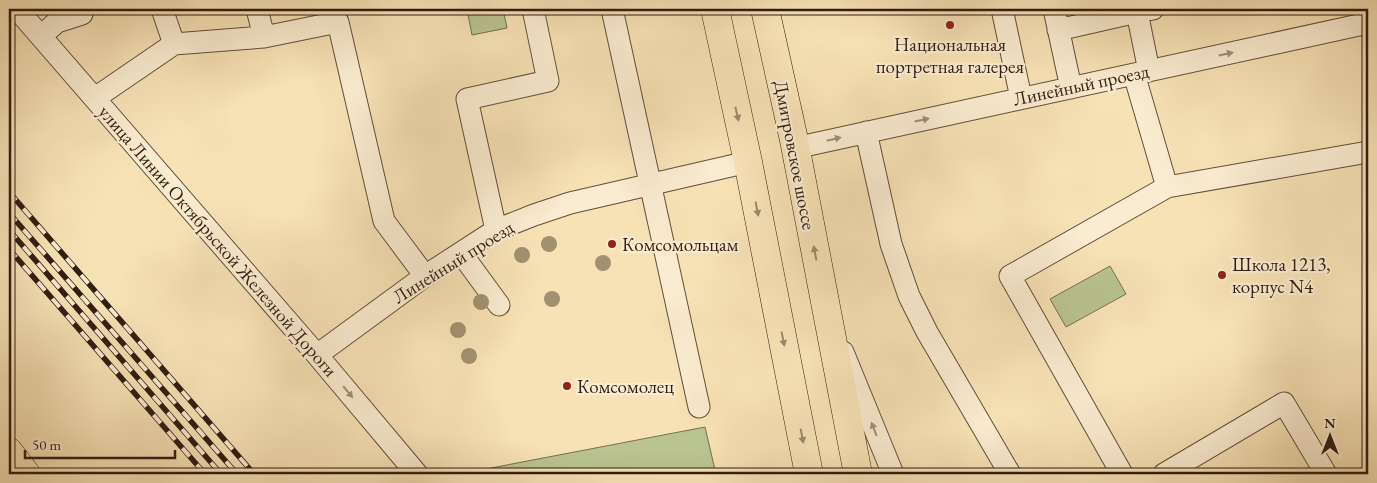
<svg xmlns="http://www.w3.org/2000/svg" width="1377" height="483" font-family="'EB Garamond',serif">
	<style>
		.green { fill: #b9c491; stroke: #757051 }
		.lines { fill: none; stroke-linecap: round; stroke-linejoin: round }
		.minor-casing { stroke: #624e3a; stroke-width: 23 }
		.major-casing { stroke: #311d11; stroke-width: 29 }
		.minor { stroke: #faecd0; stroke-width: 21 }
		.major { stroke: #f7e2b6; stroke-width: 28 }
		.rail-casing { stroke: #311d11; stroke-width: 5.5 }
		.rail { stroke: #faecd0; stroke-width: 4; stroke-dasharray: 11; stroke-linecap: butt }
		.tree { fill: #a19170 }
		.oneway { fill: #a08f7a }
		.oneway2 { fill: #9e896c }
		.poi-dot { fill: #8f2418; stroke: #faecd0; stroke-width: 2 }
		.labels { text-anchor: middle; dominant-baseline: central; stroke-width: 4.5; stroke-linejoin: round; paint-order: stroke }
		.poi-label { font-size: 19px; fill: #311d11; stroke: #faecd0; text-anchor: start }
		.street-label { font-size: 19px; fill: #311d11; stroke: #faecd0 }
	</style>
	<rect width="100%" height="100%" fill="#f7e2b6"/>
	<filter id="stains"><feTurbulence type="fractalNoise" baseFrequency=".004" numOctaves="4"/><feColorMatrix values="0 0 0 0 .2 0 0 0 0 .09 0 0 0 0 .02 0 0 0 .5 -.17"/></filter>
	<radialGradient id="worn" r=".72"><stop offset=".6" stop-color="#630" stop-opacity="0"/><stop offset="1" stop-color="#630" stop-opacity=".3"/></radialGradient>
	<path class="green" d="M467 9H503L507 28 472 35Z
		M1110 266 1126 294 1066 327 1050 299Z
		M705 427 716 474H466L465 473Z"/>
	<g class="lines">
		<defs>
			<path id="minor" d="M17 9 317 355 417 474
				M162 9 174 44
				M257 9 264 37
				M612 9 699 407
				M1002 9 1021 98
				M1054 9 1071 88
				M1058 30 1137 12
				M42 35 57 22 82 14
				M1149 71 1137 12 1153 9
				M95 98 174 44 264 37 338 22 384 221 425 276
				M866 132 891 244 909 296 927 332 1010 474
				M795 148 1368 23
				M1167 187 1368 152
				M496 230 467 99 548 81 533 9
				M461 253 499 305
				M843 352 893 474
				M317 355 425 276 496 230 534 215 570 203 748 162
				M1122 474 1010 276 1167 187 1134 74
				M1164 474 1284 403 1326 474"/>
			<path id="major" d="M715 9 748 162 809 474
				M765 9 794 140 858 474
				M9 452 26 474"/>
		</defs>
		<use href="#minor" class="minor-casing"/>
		<use href="#major" class="major-casing"/>
		<use href="#minor" class="minor"/>
		<use href="#major" class="major"/>
		<defs>
			<path id="rail" d="M9 192 254 474
				M9 213 237 474
				M9 230 221 474
				M9 249 205 474"/>
		</defs>
		<use href="#rail" class="rail-casing"/>
		<use href="#rail" class="rail"/>
	</g>
	<g class="tree">
		<circle cx="549" cy="244" r="8"/>
		<circle cx="522" cy="255" r="8"/>
		<circle cx="603" cy="263" r="8"/>
		<circle cx="552" cy="299" r="8"/>
		<circle cx="481" cy="302" r="8"/>
		<circle cx="458" cy="330" r="8"/>
		<circle cx="469" cy="356" r="8"/>
	</g>
	<defs><path id="oneway-solid" d="M-6-.8H1V-3.2L6.5 0L1 3.2V.8H-6Z" transform="scale(1.25)"/></defs>
	<g class="oneway">
		<use href="#oneway-solid" transform="translate(1226 54) rotate(-12)"/>
		<use href="#oneway-solid" transform="translate(922 120) rotate(-12)"/>
		<use href="#oneway-solid" transform="translate(834 139) rotate(-13)"/>
		<use href="#oneway-solid" transform="translate(348 392) rotate(50)"/>
		<use href="#oneway-solid" transform="translate(874 429) rotate(-111)"/>
	</g>
	<g class="oneway2">
		<use href="#oneway-solid" transform="translate(737 114) rotate(77)"/>
		<use href="#oneway-solid" transform="translate(757 209) rotate(79)"/>
		<use href="#oneway-solid" transform="translate(815 253) rotate(-101)"/>
		<use href="#oneway-solid" transform="translate(783 339) rotate(79)"/>
		<use href="#oneway-solid" transform="translate(802 436) rotate(79)"/>
	</g>
	<g class="poi-dot">
		<circle cx="950" cy="25" r="5"/>
		<circle cx="612" cy="244" r="5"/>
		<circle cx="1222" cy="275" r="5"/>
		<circle cx="567" cy="386" r="5"/>
	</g>
	<g class="labels">
		<g class="poi-label">
			<text x="950" y="44" text-anchor="middle">Национальная<tspan x="950" dy="22">портретная галерея</tspan></text>
			<text x="622" y="244">Комсомольцам</text>
			<text x="1232" y="264">Школа 1213,<tspan x="1232" dy="22">корпус N4</tspan></text>
			<text x="577" y="386">Комсомолец</text>
		</g>
		<g class="street-label">
			<text transform="translate(1081 85) rotate(-12)">Линейный проезд</text>
			<text transform="translate(795 155) rotate(79)">Дмитровское шоссе</text>
			<text transform="translate(218 241) rotate(49)">улица Линии Октябрьской Железной Дороги</text>
			<text transform="translate(453 262) rotate(-32)">Линейный проезд</text>
		</g>
	</g>
	<rect width="1377" height="483" fill="none" stroke="#f7e2b6" stroke-width="30"/>
	<rect x="10" y="10" width="1357" height="463" fill="none" stroke="#311d11" stroke-width="2.5"/>
	<rect x="15" y="15" width="1347" height="453" fill="none" stroke="#311d11"/>
	<g transform="translate(1330 436)" stroke="#faecd0" stroke-width="4" paint-order="stroke">
	<path d="M0-4L9 19L0 12L-9 19Z" fill="#311d11"/>
	<text y="-8" font-size="14" font-weight="bold" text-anchor="middle" fill="#311d11">N</text>
	</g>
	<path d="M25 450v8h150v-8" fill="none" stroke="#311d11" stroke-width="2.5"/>
	<text x="32" y="450" font-size="15" fill="#311d11" stroke="#faecd0" stroke-width="4" paint-order="stroke">50 m</text>
	<rect width="100%" height="100%" filter="url(#stains)"/>
	<rect width="100%" height="100%" fill="url(#worn)"/>
</svg>
